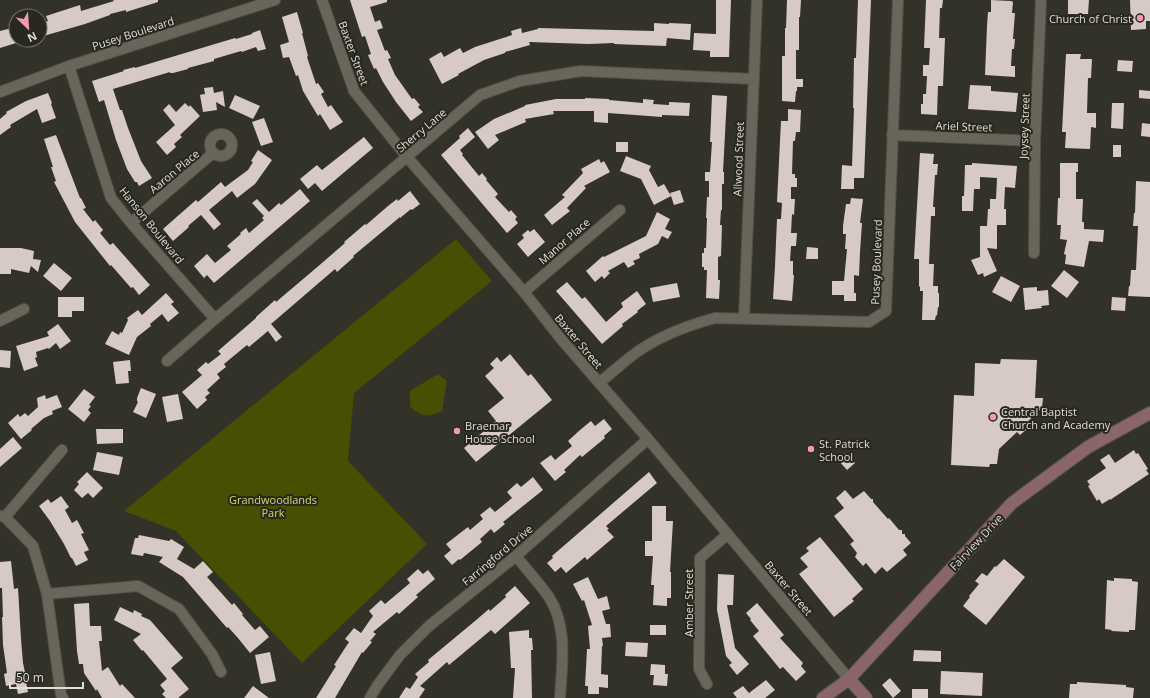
<svg xmlns="http://www.w3.org/2000/svg" width="1150" height="698" font-family="'Open Sans',sans-serif">
	<style>
		.green { fill: #464f02 }
		.building { fill: #d7c9c5 }
		.lines { fill: none; stroke-linecap: round; stroke-linejoin: round }
		.street-casing { stroke: #525048; stroke-width: 12 }
		.secondary-casing { stroke: #525048; stroke-width: 14 }
		.street { stroke: #68665b; stroke-width: 10 }
		.secondary { stroke: #8a6669; stroke-width: 12 }
		.poi-dot { fill: #f19ab3; stroke: #29281e; stroke-width: 1.5 }
		.labels { text-anchor: middle; dominant-baseline: central; stroke-width: 4; stroke-linejoin: round; paint-order: stroke }
		.poi-label { font-size: 11px; fill: #dfded8; stroke: #29281e; text-anchor: start }
		.street-label { font-size: 11px; fill: #dfded8; stroke: #29281e }
		.park-label { font-size: 11px; fill: #cbde64; stroke: #29281e }
	</style>
	<rect width="100%" height="100%" fill="#333228"/>
	<path class="green" d="M456 239 492 281 354 393 348 461 427 544 302 663 176 531 124 511Z
		M438 374 447 381 442 411C427 418 424 417 410 407V391Z"/>
	<path class="building" d="M113 0H158V2L126 12V10L110 14V15L85 24 40 37V24L48 21 46 16 80 5 81 11 114 1Z
		M350 0H387V2L370 7 375 22 380 20 383 28 377 30 385 51 387 50 391 58 388 59 395 75 412 99 414 98 420 105 418 107 423 112 411 121 396 102 383 82 376 68 374 69 368 55 371 54 365 36 362 37Z
		M716 0H731L729 57H710V51L693 50 694 33 716 34Z
		M787 0H801L800 17H799V50H796V79H803V87H797V91H796L795 102 782 101V56H785V28H786Z
		M858 0H871L864 178H854V189H841L842 165 852 166 854 108H853L854 58H856Z
		M926 0H943L942 8H940L939 38H945L943 86H938L937 115 921 114V104H923V94H926L927 76H923V65H929L930 48H924Z
		M991 0 1011 1 1013 2 1012 13H1015L1013 39H1015L1014 49H1012L1011 66H1015V77L985 75 987 26 988 12H991Z
		M1068 0H1089L1088 14H1068Z
		M1130 0H1150V21H1146V29L1131 30Z
		M297 12 303 33H302L308 56 307 57 316 84 318 83 324 92 321 94 328 107 331 105 343 122 330 130 320 114 318 116 303 91 298 75 296 76 289 57 283 58 280 45 289 42 282 17Z
		M654 23 669 24V23L691 24 690 40 667 38 666 46 614 44V43L589 44 529 42 530 45 505 52V53L484 60 458 74 459 75 442 84 429 59 441 52 444 57 460 48 463 53 475 47 512 35 511 31 521 28 522 33 538 29V28L654 31Z
		M16 27V43L0 48V31Z
		M260 30 266 49 258 51 256 47 242 52 241 51 214 59V61L188 68V69L173 73H170V72L113 89 120 110H122L128 128 141 161 152 178 139 186 137 182H135L127 169 116 140 104 100 99 102 92 81 124 71 123 70 135 67V68L235 38 236 39 252 34V33Z
		M1066 54H1081L1080 59H1092L1091 78H1088L1087 113H1096V128L1091 127 1090 149 1065 148 1066 132H1062Z
		M1118 60 1133 61 1132 72 1117 71Z
		M970 85 991 86V91L1018 93 1016 112 968 109Z
		M213 87 214 93 223 91 225 107 216 102 217 110 203 112 200 95H199L205 94 204 88Z
		M1139 90 1150 91V99L1139 98Z
		M48 93 52 103 51 104 56 118 42 123 37 109 10 125 11 127 0 135V119L7 113 6 112 26 101Z
		M235 95 260 106 253 119 229 108Z
		M712 95 727 96 723 172H724V184H722V210H721L720 225H722L721 256 718 257V280H720L719 299 706 298 707 270H704V267H702V253H704V248H706L707 218H706L707 197H709V181H705V172H710L712 142H710Z
		M585 98 609 99V100L643 103V99L654 100 653 104 669 105V102L690 103 689 116 662 115V117L608 113V123L594 122V111H553L554 114 525 119 526 122 495 135 499 140 488 149 475 132 494 119 525 106V105L556 99H562H561H585Z
		M185 103 189 107 190 105 200 116 180 135 182 137 174 144 176 147 167 155 156 142 175 125 163 110 169 104 176 112Z
		M1112 103H1124L1123 129 1111 128Z
		M788 109 801 110 800 132H796L795 141H793L792 174H795V178H797V187H791V199H795L794 215 792 214 791 233H797L796 246H791L790 261H793V275H794L792 301 773 299 775 266 777 219H781L782 203 777 202 781 121H788Z
		M264 118 273 142 261 146 252 122Z
		M1142 123 1150 124V137L1141 136Z
		M468 128 475 137 460 150 463 154 462 155 479 176 482 173 487 179 486 180 498 194 495 197 509 212 511 210 517 217 515 219 518 223 507 233 441 155 460 138 459 136Z
		M56 135 80 198H81L86 208 83 209 93 222 95 220 103 230 100 233 110 245 113 243 150 285 139 295 133 287 131 288 111 265 110 266 75 222 54 182 56 181 51 167H53L44 139Z
		M364 137 373 148 322 191 315 183 308 189 300 179 317 165 322 170Z
		M616 142H628V152H616Z
		M1113 145H1121V157H1113Z
		M258 150 272 160 255 184 237 198 232 191 209 210 221 224 214 230 201 215 188 226 189 227 173 241 163 229 196 200 198 202 221 182 225 187 248 170 253 162 251 161Z
		M920 153 934 154 933 164H938L937 175H935L933 207H935V216H931L929 264H934L933 286H938V293H939V307H938L937 316 936 315 935 320H922L923 291H920V287L919 286V259H914Z
		M626 156 651 166 649 170 658 187 664 184 671 196 654 205 641 179 620 171Z
		M599 159 601 163 604 161 610 172 584 186 586 188 567 208 570 211 552 225 544 215 565 197 562 195 583 173 581 169Z
		M972 163 1017 166 1015 188 1005 187 1004 209H1006V225H997V249L987 248 997 271 984 277 983 273 978 275 971 260 980 257V226H987L988 209H990V199H996L997 178 980 177V189H974L973 211H962V196H964L965 165H972Z
		M1060 163H1078V172H1076V199H1083L1082 222H1084V229L1104 230 1103 242 1089 241 1084 267 1065 264 1066 255 1064 254 1067 240 1060 239 1061 225H1057L1058 198H1060Z
		M1136 181 1150 182V297L1128 296 1129 286H1130L1131 270H1136L1138 226H1133L1134 213H1135Z
		M300 189 310 201 214 283 207 275 204 278 194 266 207 254 215 263 231 250 227 246 241 234 240 233 246 228 249 233 264 220 262 218 264 216 252 203 257 199 269 212 279 203 281 205Z
		M680 190 684 202 674 205 670 193Z
		M410 191 420 204 412 210 411 209 400 218V217L353 256 354 257 337 272 335 269 271 324 282 337 276 342 268 331 249 347 247 345 224 364 226 367 217 374 220 378 207 390 210 393 205 397 207 400 197 409 182 392 202 375 197 370 206 362 208 364 221 354 218 351 256 318V317L275 300 276 302 322 263 345 243 344 242 365 224 366 225 388 206 397 199 398 201Z
		M851 198 863 199 860 223H862L860 252 859 276 854 275V293H856V301H844V295H832V281H844L847 249H845L846 234H843V226L846 204H850Z
		M657 212 670 219 665 229 672 232 668 239 662 236 658 244 639 254 640 258 633 261 635 264 628 268 624 262 608 271 610 273 604 279 602 276 595 282 586 271 603 256 604 257 646 236Z
		M534 229 545 242 528 257 517 244 524 238 522 235 528 230 530 232Z
		M807 247 818 248V259H806Z
		M0 248H21L34 251 33 259 41 260 38 272 31 266 29 273 11 269V274H0Z
		M54 263 72 278 61 291 43 276Z
		M1064 270 1079 282 1067 298 1051 286Z
		M1001 276 1020 286 1011 302 992 292Z
		M567 282 582 299 585 297 606 322 623 307 621 303 637 291 646 304 637 311 638 312 622 324 623 326 602 344 556 291Z
		M677 283 680 297 653 302 650 288Z
		M1037 287V291L1048 290 1049 305 1041 306 1042 308 1025 310 1023 288Z
		M166 293 174 302 171 304 179 313 168 322 162 314 150 324 151 326 137 337 129 355 105 344 112 331 119 335 120 332 122 333 128 320 127 318 138 310 142 315Z
		M58 297H84V311H72V317H58Z
		M1112 297 1126 298 1125 311 1111 310Z
		M58 324 71 341 60 349 56 343 49 349 48 348 36 352 37 357 35 358 38 366 24 371 16 346 49 336 47 332Z
		M0 350 11 351 10 368 0 367Z
		M510 354 528 376 531 374 552 400 476 462 464 448 496 421 488 411 504 398 485 376 494 368 490 364 497 357 501 362Z
		M1001 359 1037 360 1035 398H1043L1042 408 1024 425 1027 429 1020 435 1017 432 999 449 997 464H990L989 467 951 465 954 395 974 396 975 363 1000 364Z
		M130 360 131 371H128L129 383 116 384 113 362Z
		M141 388 156 394 146 418 133 412 138 402 137 401V398Z
		M84 389 95 397 89 405 91 406 88 410 91 413 84 422 68 409Z
		M178 394 183 419 167 422 162 397Z
		M45 395 46 399 57 395 62 407 52 411 53 414 44 418 31 429 32 430 21 439 8 423 18 414 20 417 25 413 28 416 38 407 37 398Z
		M604 419 612 429 604 436 605 438 582 457 580 455 564 470 566 472 555 481 540 463 551 455 555 460 572 446 568 441 580 430 591 421 595 426Z
		M96 429H123V443L97 444Z
		M13 437 22 448 0 467V449Z
		M1134 450 1136 454 1138 453 1148 469 1146 470 1149 474 1110 500V499L1102 504 1099 499 1097 501 1088 486 1090 485 1087 481 1106 468 1100 460 1109 454 1115 463Z
		M97 452 123 457 119 475 93 470Z
		M845 453 855 463 847 470 838 460Z
		M87 472 103 488 93 498 88 493 82 498 74 490 79 484 77 482Z
		M649 472 657 483 606 526 609 529 607 530 614 537 587 560 585 557 566 573 561 567 555 572 547 563 553 558 552 556Z
		M533 477 543 490 503 522 505 524 494 533 491 529 480 539 482 542 460 560 459 559 452 565 444 556 451 550 446 544 468 527 470 530 483 519 480 515 490 507 495 512 512 498 507 492 517 483 521 487Z
		M845 490 853 499 864 491 871 499H873V502L888 519 889 518 899 530H902V534H905V536L911 543 903 550 907 555 887 572 882 567 875 574 866 563 863 566 855 557 857 553 850 544 854 541 834 516 844 508 836 498Z
		M61 496 69 507 65 510 72 523 77 520 84 533 81 534 89 550 84 552 88 560 76 566 72 558H71L64 544 50 521 39 506 48 499 51 503Z
		M652 506H666V521H673L670 572H671V598H667V606L653 605 654 585H651L653 556H645V541H652Z
		M139 535 169 541 171 539 184 547 177 559 194 569 203 561 213 572 207 577 232 605 234 603 243 614 242 615 255 630 260 626 269 637 250 653 238 638 228 627 227 628 183 577 159 562 163 557 144 553 143 556 131 554 135 538H138Z
		M820 537 863 589 852 599 854 601 834 617 799 574 808 567 800 558 809 551 806 548Z
		M1004 559 1025 577 986 625 963 606 970 597 969 596 979 584 975 581 982 573 987 576 995 566 996 567Z
		M11 561 14 589 18 588 21 639 23 663 27 682H26L28 692 18 694 16 684 6 686 4 674 7 673 3 645 2 617H3L2 588H0V562Z
		M418 569 423 574 428 570 435 579 416 595 418 597 399 614 397 612 373 632 376 634 370 641 372 642 363 653 362 652 335 698H316L336 666 334 665 349 642 345 639 354 628 361 633 370 620 373 616 369 611 381 600 385 604 410 583 407 579Z
		M718 574 734 575 733 605H727L735 648 749 664 737 675 729 665 732 663 726 656 717 610Z
		M588 577 598 599 607 596 610 609 602 611 606 624H610L611 637 602 638 603 646H602L601 674 608 675V688L599 687V694H588V686H585L587 649H590L588 626 592 625 584 600 582 601 573 584Z
		M1114 578 1132 579V581L1138 582 1135 630H1129V632L1111 631 1112 630 1105 629 1107 580 1114 581Z
		M515 586 530 603 495 634 491 630 449 665 447 662 420 686 425 689 419 698H399L406 687 410 689 418 677 415 674 429 662 428 660 475 621 489 609 490 611 506 597 505 595Z
		M89 603 90 626H101L102 641H99L102 671 108 667 120 686 122 684 135 698H102L97 689 96 691 84 673 83 664H79L77 651 74 604Z
		M757 603 784 635 780 638 803 663 801 666 806 672 796 681 783 667 780 669 753 636 759 631 750 620 751 619 746 613Z
		M120 607 133 613 134 610 142 614 141 616 150 620 183 658 171 668 189 689 178 698H166L162 694 165 691 160 685 167 679 143 650 142 651 133 640 141 634 114 620Z
		M650 625H666V635H650Z
		M529 630V638H532L533 650H531L532 698H513L515 668H511L509 632Z
		M626 642 648 643 647 657 625 656Z
		M914 650 941 651V662L913 661Z
		M270 652 276 681 261 684 255 655Z
		M651 664 665 665V674H668L667 686 653 685 654 675H650Z
		M941 671 983 673 982 696 940 694Z
		M890 678 901 691 893 698 882 685Z
		M766 680 775 690 765 698H737L733 693 743 686 749 693Z
		M1077 682 1126 685V687L1134 688 1133 698H1069L1070 684H1077Z
		M253 686 269 698H244Z
		M912 689H928V698H912Z"/>
	<g class="lines">
		<defs>
			<path id="street" d="M322 0 354 91 407 157 524 292 561 339 648 439 849 679
				M69 66 111 198 131 223 215 319
				M0 92 69 66 275 0
				M210 145a11 11 0 1 1 22 0a11 11 0 1 1-22 0Z
				M892 135 1035 141
				M131 223 213 153
				M1034 253 1035 141 1041 0
				M524 292 620 210
				M744 318 757 0
				M0 321 24 309
				M167 361 215 319 480 95 520 81 581 71 754 79
				M599 383C613 372 627 358 643 348 665 334 689 325 715 318L869 322 886 311 898 0
				M0 516 5 517 33 546 47 594 61 695 63 698
				M5 517 62 450
				M516 556C527 570 539 583 549 597 568 627 562 664 560 698
				M47 594 138 586 179 609 212 654 221 672
				M707 684 699 669 700 558 728 534
				M370 698 377 686 400 655 429 626 516 556 648 439"/>
			<path id="secondary" d="M849 679 866 698
				M823 698 849 679 1012 503 1088 447 1150 413"/>
		</defs>
		<use href="#street" class="street-casing"/>
		<use href="#secondary" class="secondary-casing"/>
		<use href="#street" class="street"/>
		<use href="#secondary" class="secondary"/>
	</g>
	<g class="poi-dot">
		<circle cx="1140" cy="18" r="4"/>
		<circle cx="993" cy="417" r="4"/>
		<circle cx="457" cy="431" r="4"/>
		<circle cx="811" cy="449" r="4"/>
	</g>
	<g class="labels">
		<g class="poi-label">
			<text x="1132" y="18" text-anchor="end">Church of Christ</text>
			<text x="1001" y="411">Central Baptist<tspan x="1001" dy="13">Church and Academy</tspan></text>
			<text x="465" y="425">Braemar<tspan x="465" dy="13">House School</tspan></text>
			<text x="819" y="443">St. Patrick<tspan x="819" dy="13">School</tspan></text>
		</g>
		<g class="street-label">
			<text transform="translate(133 33) rotate(-18)">Pusey Boulevard</text>
			<text transform="translate(354 53) rotate(70)">Baxter Street</text>
			<text transform="translate(964 126) rotate(2)">Ariel Street</text>
			<text transform="translate(1024 126) rotate(-88)">Joysey Street</text>
			<text transform="translate(421 130) rotate(-40)">Sherry Lane</text>
			<text transform="translate(738 159) rotate(-88)">Allwood Street</text>
			<text transform="translate(174 171) rotate(-40)">Aaron Place</text>
			<text transform="translate(152 225) rotate(51)">Hanson Boulevard</text>
			<text transform="translate(564 241) rotate(-41)">Manor Place</text>
			<text transform="translate(876 262) rotate(-88)">Pusey Boulevard</text>
			<text transform="translate(579 341) rotate(50)">Baxter Street</text>
			<text transform="translate(976 542) rotate(-47)">Fairview Drive</text>
			<text transform="translate(497 555) rotate(-40)">Farringford Drive</text>
			<text transform="translate(789 588) rotate(50)">Baxter Street</text>
			<text transform="translate(688 603) rotate(-90)">Amber Street</text>
		</g>
		<g class="park-label">
			<text x="273" y="499">Grandwoodlands<tspan x="273" dy="13">Park</tspan></text>
		</g>
	</g>
	<g transform="translate(28 28) rotate(155)"><circle r="19" fill="#29281e" stroke="#727168"/>
	<path d="M0-3L7 15L0 10L-7 15Z" fill="#f19ab3"/>
	<text y="-6" font-size="11" font-weight="bold" text-anchor="middle" fill="#dfded8">N</text>
	</g>
	<path d="M10 682v6h73v-6" fill="none" stroke="#dfded8" stroke-width="2"/>
	<text x="16" y="682" font-size="12" fill="#dfded8" stroke="#29281e" stroke-width="3" paint-order="stroke">50 m</text>
</svg>
